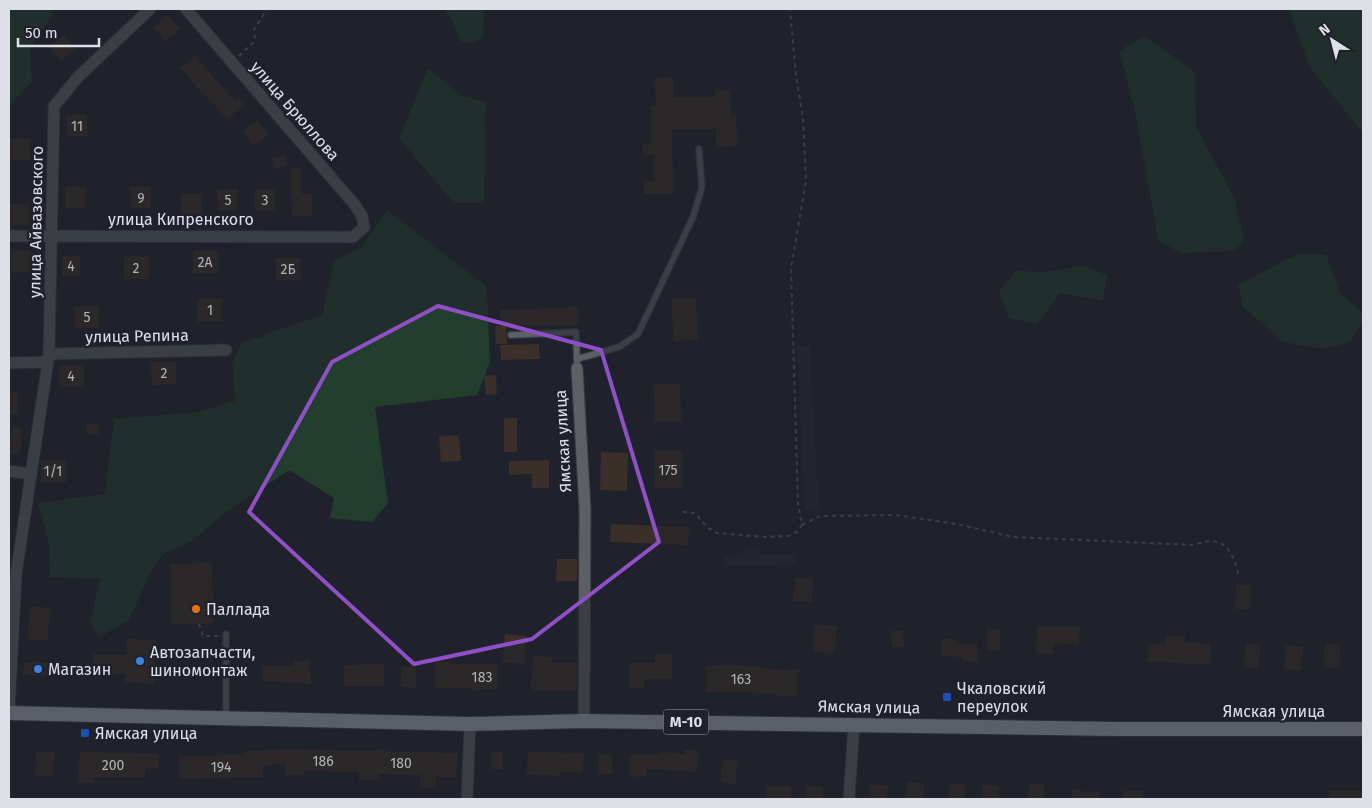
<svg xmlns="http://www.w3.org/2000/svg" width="1372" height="808" font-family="'Fira Sans',sans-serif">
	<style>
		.built { fill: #252a39 }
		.green { fill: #223e2c }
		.building { fill: #3a2f29 }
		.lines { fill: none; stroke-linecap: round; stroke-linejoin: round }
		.service-casing { stroke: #3a3d46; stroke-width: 8 }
		.minor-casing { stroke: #3a3d46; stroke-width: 13 }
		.trunk-casing { stroke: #3a3d46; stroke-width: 16 }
		.path { stroke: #5c5f68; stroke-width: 2; stroke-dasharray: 4 4; stroke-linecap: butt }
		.service { stroke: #5b6064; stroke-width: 5.5 }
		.minor { stroke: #5b6064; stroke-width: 11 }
		.trunk { stroke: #9ea9b2; stroke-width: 14 }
		.marked { fill: none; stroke: #8f50c7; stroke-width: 4; stroke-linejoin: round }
		.food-dot { fill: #e8710a; stroke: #1f222c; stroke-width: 2 }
		.shop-dot { fill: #3f7fe0; stroke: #1f222c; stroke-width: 2 }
		.transit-dot { fill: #1a4fb4; stroke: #1f222c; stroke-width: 2 }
		.labels { text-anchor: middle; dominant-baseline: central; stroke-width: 5; stroke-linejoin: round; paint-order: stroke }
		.number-label { font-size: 14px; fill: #b4b4b8 }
		.shield { fill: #1f222c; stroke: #a4a7af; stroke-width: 1 }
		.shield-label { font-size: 15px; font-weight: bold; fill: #dde0e7 }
		.street-label { font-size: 16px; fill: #dde0e7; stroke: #1f222c }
		.poi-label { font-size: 16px; fill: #dde0e7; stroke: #1f222c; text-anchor: start }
	</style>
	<rect width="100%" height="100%" fill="#1f222c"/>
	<path class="built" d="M809 345 819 509 805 510 797 346Z
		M746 550H758L759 554 796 553V565L723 567V556L746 555Z"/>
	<path class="green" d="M9 9H48L54 13 30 49 32 82 9 106Z
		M443 9H484L483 36C476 43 470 45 461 41L449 15Z
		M1289 9H1363V133L1309 66Z
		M1144 36 1195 72 1196 127 1235 199 1244 241 1234 251 1180 253 1158 240 1135 110 1119 51Z
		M428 68 462 96 486 102 484 203H454L399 138Z
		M387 210 487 287 490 362 477 395 375 407 388 503 372 522 330 518 334 498 289 470 225 513 191 542 163 554 150 573 129 620 99 637 90 623 100 579 50 577 49 545 38 503 105 494 114 419 197 412 235 401 232 363 241 343 322 315 334 261 362 247Z
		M1297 254H1326L1340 293 1363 313V322L1350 342 1324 349 1283 342 1243 307 1238 285Z
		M1083 266 1107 275 1103 301 1060 293 1037 324 1009 318 999 292 1015 271 1046 272Z"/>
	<path class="building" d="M168 15 180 29 165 41 153 27Z
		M64 35 75 49 61 61 49 47Z
		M195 56 235 101 239 97 245 104 227 119 180 68Z
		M673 77V97H715V91L730 90 731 116 736 115 737 146 716 147V129H672L673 194H644V181H654V155H644L643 144H651V106H656L655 78Z
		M67 115H87V136H67Z
		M257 120 269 134 254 146 243 132Z
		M9 139H30V160H10Z
		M286 156 287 167 273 168 272 157Z
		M290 168H302V194H312V216H292Z
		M65 187H85L86 208H65Z
		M130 187H150L151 208 131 209Z
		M217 189H238V210L218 211Z
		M255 189H275V211H255Z
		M181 194H201L202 216H181Z
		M9 204H29L30 225H10Z
		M11 251H31V272L11 273Z
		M193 251H218V273H193Z
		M62 256H80V276H62Z
		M149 256V279H124V257Z
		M276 258H300L301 280H276Z
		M696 298 698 340 673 341 672 299Z
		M197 299H222V321L197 322Z
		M74 306H99V328H74Z
		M578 307V325H501L500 310Z
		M495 326H506L507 344H496Z
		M539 344 540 359 501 360 500 345Z
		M151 362H176V384L152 385Z
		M59 365H84V387H59Z
		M496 375 497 394 486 395 484 376Z
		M654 384H680L681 421H655Z
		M9 392H17V414H9Z
		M504 418H517V452H504Z
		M98 423 99 434 87 435 86 424Z
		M12 427 23 429 19 454 9 453Z
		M459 435 461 461 441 462 439 436Z
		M655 451H682V488H655Z
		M601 452 628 453 627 491 600 490Z
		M41 460H66V482L41 483Z
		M549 460V488H532V474L509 475V461Z
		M611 524 689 527 688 545 610 542Z
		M557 559H577V581H556Z
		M212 563 213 624H171L170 564Z
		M795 578 813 579 812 602 793 601Z
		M1236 585H1251L1250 609H1235Z
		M30 606 51 608 47 641 27 639Z
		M815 625 837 626 835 653 813 652Z
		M1037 626 1080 627 1079 645 1054 643 1053 654 1036 653Z
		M987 628 1001 629 999 651 986 650Z
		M903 630 904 647H892L891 631Z
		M505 634 526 636 525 664 503 662Z
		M1165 636H1185V642L1211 644 1210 665 1147 661 1148 644 1165 645Z
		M127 639 156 640 154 684 125 682V674H92L93 654 126 655Z
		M941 639H956V644H977V661H963V657L941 656Z
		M1325 643 1341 644 1339 668 1323 667Z
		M1245 644H1260L1259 669 1244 668Z
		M1286 645 1303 647 1301 671 1284 669Z
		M655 654H672V679H644V688H629V663H655Z
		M533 656 553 657 552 662 577 663V691H531Z
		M310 660 311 684 262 681 263 666H294V661Z
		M24 662 52 663 51 676 23 675Z
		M435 662H451V664H497V689L434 688Z
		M368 664H384V686H344V666Z
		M732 665 798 671 797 697 776 696V693L706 692V666Z
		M402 667H416V688L401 687Z
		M285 749 458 753 456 778 436 777V788H419L420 775 380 774V780H359V772L304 771V775H285V764L263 765 262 777 179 779V756L245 755V751Z
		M684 750H698L697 772 647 769V776L630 777V755L662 754V752L684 754Z
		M36 751 55 752 53 777 35 776Z
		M80 752 159 754V768L145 769V777H94V783H78Z
		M491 752H503V769H491Z
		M528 752 584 753 583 773 561 772 560 776 527 774Z
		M599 755H612V774H599Z
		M722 759 737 760 736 784 721 783Z
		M907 782 924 783 923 799H906Z
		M950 783 966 784 965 799H949Z
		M1029 784H1044V799H1028Z
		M870 785 888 786 887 799H870Z
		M983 785 998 786V799H983Z
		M791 786V799H767V787Z
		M807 786 823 787V799H806Z
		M1348 790 1363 792V799H1330V791Z
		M1073 791 1099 792V799H1072Z
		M1123 791H1143L1142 799H1122Z"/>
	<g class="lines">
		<defs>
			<path id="service" d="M511 335 576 332 577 362
				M577 359 619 347 638 334 693 217 702 187 699 149
				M226 719V634"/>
			<path id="minor" d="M9 236 353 237 364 227 362 216 355 205 186 9
				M49 354 226 350
				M9 363 48 362
				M577 368 585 509 584 721
				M9 471 31 474
				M9 710 16 575 49 354 54 106 78 77 150 9
				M467 799 470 724
				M849 799 854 724"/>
			<path id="trunk" d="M9 713 470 724 584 721 1116 729H1363"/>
		</defs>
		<use href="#service" class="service-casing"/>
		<use href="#minor" class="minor-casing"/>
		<use href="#trunk" class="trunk-casing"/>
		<path class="path" d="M239 56 255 41 254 30 267 9
			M683 512 695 513 707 527 717 533 765 537 789 536 798 531 802 525 798 504 791 268 806 181 803 119 796 75 790 9
			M802 525 820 516 895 515 957 524 1013 537 1194 545C1224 533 1233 551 1239 577
			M199 624 203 636H218"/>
		<use href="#service" class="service"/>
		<use href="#minor" class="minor"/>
		<use href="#trunk" class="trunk"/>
	</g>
	<path d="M0 0H1372V808H0ZM438 306 601 350 659 542 532 639 414 664 249 512 332 362Z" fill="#1f222c" fill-opacity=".55" fill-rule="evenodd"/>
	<path class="marked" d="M438 306 601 350 659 542 532 639 414 664 249 512 332 362Z"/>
	<circle class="food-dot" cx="196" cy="609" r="5"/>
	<g class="shop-dot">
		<circle cx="140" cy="661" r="5"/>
		<circle cx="38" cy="669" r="5"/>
	</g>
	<g class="transit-dot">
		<rect x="942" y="692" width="10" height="10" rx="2.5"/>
		<rect x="80" y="728" width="10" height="10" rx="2.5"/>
	</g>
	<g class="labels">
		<g class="number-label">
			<text x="77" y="126">11</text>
			<text x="141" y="198">9</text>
			<text x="228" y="200">5</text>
			<text x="265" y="200">3</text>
			<text x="205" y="262">2А</text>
			<text x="71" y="266">4</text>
			<text x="136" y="268">2</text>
			<text x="288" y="269">2Б</text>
			<text x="210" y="310">1</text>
			<text x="87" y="317">5</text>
			<text x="164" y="373">2</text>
			<text x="71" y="376">4</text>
			<text x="668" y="470">175</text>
			<text x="53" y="471">1/1</text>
			<text x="482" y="677">183</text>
			<text x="741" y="679">163</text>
			<text x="323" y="761">186</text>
			<text x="401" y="763">180</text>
			<text x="113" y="765">200</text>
			<text x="221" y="767">194</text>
		</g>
		<rect class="shield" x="663.5" y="709.5" width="45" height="25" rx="4"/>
		<g class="shield-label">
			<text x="686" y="722">М-10</text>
		</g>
		<g class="street-label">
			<text transform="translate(295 111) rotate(49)">улица Брюллова</text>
			<text x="181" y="219">улица Кипренского</text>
			<text transform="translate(36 222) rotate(-89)">улица Айвазовского</text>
			<text transform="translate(137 336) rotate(-1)">улица Репина</text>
			<text transform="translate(563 441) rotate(-93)">Ямская улица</text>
			<text transform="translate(869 707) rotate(1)">Ямская улица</text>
			<text x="1274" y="711">Ямская улица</text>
		</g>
		<g class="poi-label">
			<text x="206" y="609">Паллада</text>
			<text x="150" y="652">Автозапчасти,<tspan x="150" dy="18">шиномонтаж</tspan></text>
			<text x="48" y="669">Магазин</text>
			<text x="957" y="688">Чкаловский<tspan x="957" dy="18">переулок</tspan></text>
			<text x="95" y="733">Ямская улица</text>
		</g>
	</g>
	<rect width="1372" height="808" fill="none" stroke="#dde0e7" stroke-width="20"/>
	<g transform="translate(1332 40) rotate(324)" stroke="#1f222c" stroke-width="4" paint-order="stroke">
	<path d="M0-4L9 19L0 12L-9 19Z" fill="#dde0e7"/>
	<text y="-8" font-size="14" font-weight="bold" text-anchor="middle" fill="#dde0e7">N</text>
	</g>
	<path d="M18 38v8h81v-8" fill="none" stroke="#dde0e7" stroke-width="2.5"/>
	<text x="25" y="38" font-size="15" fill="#dde0e7" stroke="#1f222c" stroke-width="4" paint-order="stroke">50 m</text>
</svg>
